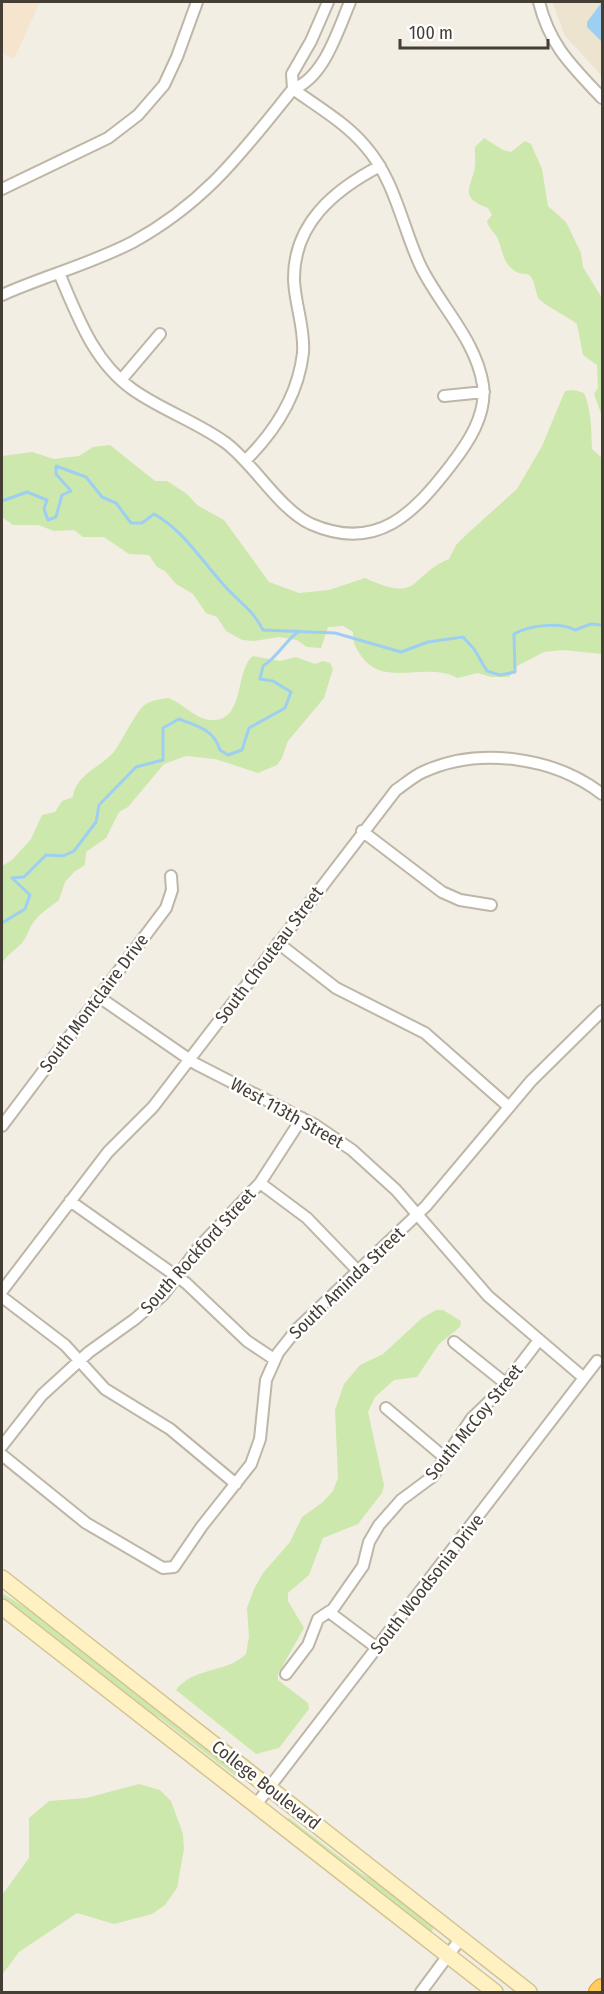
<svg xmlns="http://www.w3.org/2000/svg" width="604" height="1994" font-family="'Fira Sans Condensed',sans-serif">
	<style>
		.commercial { fill: #f6e5ce }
		.education { fill: #ece4ce }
		.green { fill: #cce8ac }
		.water { fill: #9ecff2 }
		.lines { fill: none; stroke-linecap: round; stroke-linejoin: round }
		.stream { stroke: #9ecff2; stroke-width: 3 }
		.street-casing { stroke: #beb6a7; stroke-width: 14 }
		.secondary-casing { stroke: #d4c393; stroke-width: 18 }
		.highway-casing { stroke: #e1a130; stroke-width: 22 }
		.street { stroke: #fff; stroke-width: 10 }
		.secondary { stroke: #fff1c2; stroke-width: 15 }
		.highway { stroke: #ffcc63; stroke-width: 20 }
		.labels { text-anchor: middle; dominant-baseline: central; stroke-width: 5; stroke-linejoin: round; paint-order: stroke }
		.street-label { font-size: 18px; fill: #453e34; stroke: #fff }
	</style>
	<rect width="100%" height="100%" fill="#f3eee4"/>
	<path class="commercial" d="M2 2H40L14 59 2 53Z"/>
	<path class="education" d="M552 2H602V76L565 36Z"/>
	<path class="green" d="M484 138 503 150 511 152 525 141 531 144 542 169 548 206 566 222 581 253 583 267 602 298V416L594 394 598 388 597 365 583 355 577 324C564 314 551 310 538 298 529 259 528 284 510 267 502 259 502 247 497 237 493 231 489 229 487 221L492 215 488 208C457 197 472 187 475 166 476 160 474 153 475 147Z
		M574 390 584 393C592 412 591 429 592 449L602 458V654L563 650 544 652 517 666 509 677H491L478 673 457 678C428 661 384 688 362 657 355 647 353 644 353 632L343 626 328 627 321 648 307 647 297 640 279 637 254 641 242 640 226 631 217 617 206 613 193 594 176 584 165 571 157 567 149 555 129 554 104 537H83L74 530 54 531 38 525H13L2 517V456L32 452 54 459 79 456 93 447 110 445 155 481H167L187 494 197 505 224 520 269 582 299 593 329 590 365 578C422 604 408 576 449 559L456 545 467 534 517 489 542 446 565 391Z
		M253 656 280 661 296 657 315 664 323 661 330 663 333 669 324 698 288 741 282 758 277 765 258 773 215 759 186 756 164 764 128 807 119 812 106 838 86 852 85 865 74 872 65 882 59 900C48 909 40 912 31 926 28 932 26 938 22 943 14 951 8 954 2 963V866L12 860 31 839 42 815 55 812 62 801 73 797C75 776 98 768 112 754 122 743 135 711 146 704 153 700 161 699 168 698 183 703 194 718 210 720 246 723 234 671 253 656Z
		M436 1310H443L461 1321 460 1327 439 1344 417 1377 394 1380 375 1397 368 1412 384 1485 382 1493 358 1524 323 1538 309 1575 288 1593V1601L304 1628 278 1674V1680L308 1703 309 1709 279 1748 256 1754 176 1690C193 1667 227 1673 246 1654L249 1637 247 1608 254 1589 263 1573 290 1542 302 1517 323 1502 333 1491 338 1478 335 1410 344 1384 360 1365 383 1354 422 1318Z
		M2 1593 43 1618 240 1774 235 1776 160 1718 143 1709 2 1600Z
		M139 1784 160 1790 171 1801 183 1834 184 1849 177 1888 165 1905 152 1914 114 1924 77 1913 19 1952 2 1975V1895L29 1858V1818L49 1801 86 1798Z
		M289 1818 362 1874 385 1887 434 1925 432 1931 430 1933 285 1820Z"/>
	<path class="water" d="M602 2V42L587 27V22Z"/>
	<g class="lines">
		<path class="stream" d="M2 501 27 492 47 500 44 509 48 520 56 517 62 495 71 491 56 474V466L86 477 102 497 116 503 131 523H142L154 514C183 530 201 560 223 584 238 602 252 608 263 630L335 633 401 652 428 642 463 637 474 649 487 671 500 675 515 672 514 634C530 625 560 622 575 630L591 624 602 625
			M2 923 25 909 30 895 12 878 24 877 46 855 63 856 74 851 96 822 99 805 136 767 163 760V728L179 719C198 726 214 730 220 750L228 755 242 750 249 728 285 708 291 692 273 681 260 679 263 666C278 657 284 642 299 631"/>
		<defs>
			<path id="street" d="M539 2C550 46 572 66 602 98
				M293 89 292 74 311 41 328 2
				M2 189 108 138 138 115 164 85 177 57 197 2
				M59 273C77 315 93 361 132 389 161 410 196 421 226 443 255 465 279 509 311 524 377 553 414 513 451 465 468 443 487 415 483 385 476 340 441 307 421 267 402 227 396 182 366 147 346 123 318 107 293 89
				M2 295C44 276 91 264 133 242 206 202 242 152 293 89 324 78 338 30 350 2
				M121 380 160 334
				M444 396 484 392
				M246 460C276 430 298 396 303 353 305 328 295 305 294 280 293 224 334 190 380 166
				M362 831 442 892 460 900 491 905
				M278 943 336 988 425 1033 509 1107
				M99 997 196 1064 315 1125 352 1150 396 1190 488 1296 584 1378
				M2 1126 166 908 172 890 171 876
				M260 1183 307 1218 358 1271
				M70 1201 186 1283 247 1341 274 1359
				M2 1291 108 1152 153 1107 396 790C405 784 414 776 423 772 479 746 554 757 602 794
				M2 1297 65 1345 105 1389 170 1429 236 1484
				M454 1342 505 1383
				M386 1408 444 1457
				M2 1446 42 1395 89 1352 135 1319 163 1295 199 1247 260 1183 302 1118
				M2 1455 86 1523 163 1568 174 1567 202 1526 251 1464 260 1439 266 1380 278 1353 297 1329 426 1206 531 1081 602 1011
				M329 1612 377 1648
				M286 1674 308 1645 318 1619 333 1609 363 1566 369 1542 379 1525 401 1500 432 1477 472 1418 500 1391 539 1340
				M255 1806 597 1361
				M421 1992 461 1938"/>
			<path id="secondary" d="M2 1578 529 1992
				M2 1607 495 1992"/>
			<path id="highway" d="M599 1992 602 1989"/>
		</defs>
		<use href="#street" class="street-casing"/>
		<use href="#secondary" class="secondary-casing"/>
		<use href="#highway" class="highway-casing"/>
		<use href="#street" class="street"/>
		<use href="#secondary" class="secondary"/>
		<use href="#highway" class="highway"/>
	</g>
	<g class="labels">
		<g class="street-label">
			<text transform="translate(269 955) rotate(-53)">South Chouteau Street</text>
			<text transform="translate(94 1003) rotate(-53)">South Montclaire Drive</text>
			<text transform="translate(287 1113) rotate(29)">West 113th Street</text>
			<text transform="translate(198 1251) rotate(-48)">South Rockford Street</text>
			<text transform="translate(347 1283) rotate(-44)">South Aminda Street</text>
			<text transform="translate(474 1422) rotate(-51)">South McCoy Street</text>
			<text transform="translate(427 1584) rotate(-52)">South Woodsonia Drive</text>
			<text transform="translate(266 1785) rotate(38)">College Boulevard</text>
		</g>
	</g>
	<rect width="604" height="1994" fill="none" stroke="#453e34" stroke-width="6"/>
	<path d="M400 39v9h148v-9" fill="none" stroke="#453e34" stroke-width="3"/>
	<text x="409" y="39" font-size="18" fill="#453e34" stroke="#ffffff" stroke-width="4.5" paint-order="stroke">100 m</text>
</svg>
